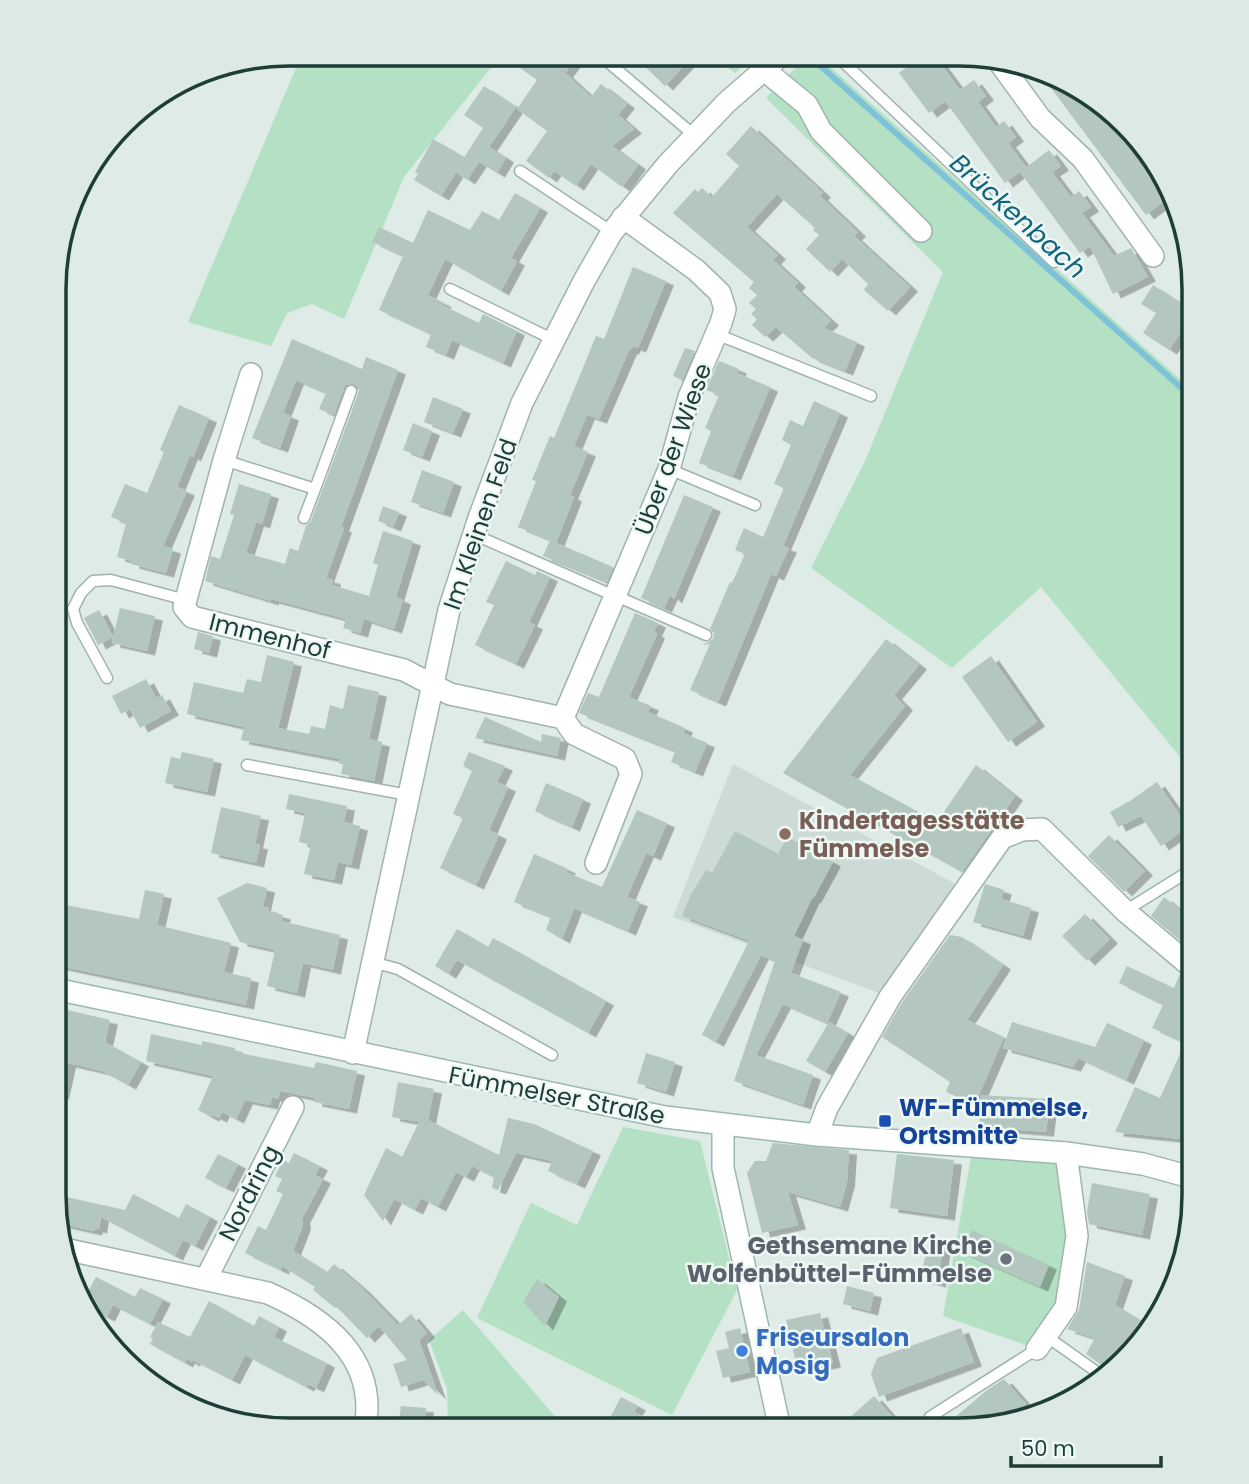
<svg xmlns="http://www.w3.org/2000/svg" width="1249" height="1484" font-family="Poppins,sans-serif">
	<style>
		.built { fill: #ccdbd6 }
		.green { fill: #b4e0c3 }
		.lines { fill: none; stroke-linecap: round; stroke-linejoin: round }
		.stream { stroke: #7ec2d8; stroke-width: 6 }
		.building { fill: #b3c6c0; filter: url(#shadow) }
		.lane-casing { stroke: #a0b3ae; stroke-width: 13 }
		.street-casing { stroke: #a0b3ae; stroke-width: 24 }
		.secondary-casing { stroke: #9bb8b0; stroke-width: 24 }
		.lane { stroke: #fff; stroke-width: 10 }
		.street { stroke: #fff; stroke-width: 21 }
		.secondary { stroke: #fff; stroke-width: 21 }
		.education-dot { fill: #8d6e63; stroke: #eef8f4; stroke-width: 2.5 }
		.transit-dot { fill: #1a4fb4; stroke: #eef8f4; stroke-width: 2.5 }
		.worship-dot { fill: #6b7280; stroke: #eef8f4; stroke-width: 2.5 }
		.shop-dot { fill: #3f7fe0; stroke: #eef8f4; stroke-width: 2.5 }
		.labels { text-anchor: middle; dominant-baseline: central; stroke-width: 5; stroke-linejoin: round; paint-order: stroke }
		.street-label { font-size: 24px; fill: #1d3d37; stroke: #eef8f4 }
		.education-label { font-size: 24px; font-weight: bold; fill: #785e54; stroke: #eef8f4; text-anchor: start }
		.transit-label { font-size: 24px; font-weight: bold; fill: #164399; stroke: #eef8f4; text-anchor: start }
		.worship-label { font-size: 24px; font-weight: bold; fill: #5b616d; stroke: #eef8f4; text-anchor: end }
		.shop-label { font-size: 24px; font-weight: bold; fill: #366cbe; stroke: #eef8f4; text-anchor: start }
		.water-label { font-size: 26px; font-style: italic; fill: #11637f; stroke: #eef8f4 }
		.rim { fill: none; stroke: #1d3d37; stroke-width: 3.5 }
	</style>
	<defs>
		<filter id="shadow"><feDropShadow dx="8" dy="4.5" stdDeviation="0" flood-color="#0004"/></filter>
	</defs>
	<rect width="100%" height="100%" fill="#deebe6"/>
	<path class="built" d="M733 764 965 889 890 997 673 917Z"/>
	<path class="green" d="M302 54 501 55 404 177 344 319 312 304 287 313 271 346 188 322Z
		M713 56H754L735 73Z
		M807 56H818L1191 389 1195 384 1194 774 1041 587 952 668 811 568 865 461 943 272 766 98Z
		M623 1127 700 1141 737 1290 672 1415 477 1318 531 1203 577 1225Z
		M973 1146 1066 1153 1077 1236 1066 1307 1037 1349 943 1316Z
		M463 1310 566 1429H448L447 1389 429 1340Z"/>
	<g class="lines">
		<path class="stream" d="M815 61 1195 400"/>
	</g>
	<path class="building" d="M530 55H566L574 61 565 73 591 97 601 84 627 104 618 115 634 129 612 146 638 165 622 187 591 164 576 186 554 171 549 178 526 161 547 131 517 109 537 80 520 68Z
		M633 55H694L665 86Z
		M921 56H935L960 90 974 80 986 96 978 102 996 127 1004 121 1016 137 1008 143 1026 167 1005 183 945 101 929 113 899 73Z
		M1042 76 1090 94 1106 113 1104 115 1150 177 1154 175 1170 197 1146 215Z
		M484 86 516 107 489 147 506 158 497 173 479 162 467 180 456 172 441 196 414 180 418 174 415 172 433 139 464 157 460 164 483 128 464 115Z
		M751 126 823 193 820 196 858 232 854 236 910 287 888 311 864 290 868 284 842 259 830 272 806 249 819 235 813 230 815 228 777 194 747 227 778 255 773 260 798 283 794 287 831 321 824 328 857 342 845 371 812 358 776 327 765 337 752 325 757 319 751 314 756 309 749 303 757 295 749 288 754 282 673 213 695 189 698 192 702 188 712 197 739 166 726 154Z
		M1049 150 1061 166 1052 172 1071 197 1079 191 1091 207 1082 213 1114 256 1131 248 1148 277 1113 294 1090 246 1080 253 1020 172Z
		M515 193 540 208 511 258 517 261 501 291 445 259 428 295 444 303 442 305 479 323 483 314 517 331 503 363 452 340 446 355 426 347 431 334 379 310 403 256 372 242 379 227 413 243 428 210 470 230 482 211 499 220Z
		M633 267 666 281 638 348 633 346 631 350H629L599 419 587 415 574 446 588 452 570 495 574 497 556 543 552 541 613 567 607 582 543 556 550 540 518 527 536 481 532 480 550 436 554 438 596 336 604 339Z
		M1153 285 1194 312 1169 350 1143 333 1156 313 1141 304Z
		M292 339 362 369 366 357 398 370 341 527 344 528 326 578 333 580 332 585 369 596 378 565 373 563 383 531 413 541 396 597 403 600 394 629 364 619 360 633 343 628 346 619 271 599V601L205 581 211 556 220 559 234 515 230 514 239 484 271 494 262 524 256 522 246 553 285 564 290 548 298 551 306 526 311 521 358 394 359 389 354 384 345 385 334 415 319 409 326 393 296 380 283 413 291 416 280 448 252 438Z
		M685 348 695 351 682 380 673 376Z
		M719 361 739 369 737 373 770 387 733 476 699 463 711 431 705 428 719 395 706 390Z
		M433 397 463 409 453 433 424 422Z
		M814 401 840 413 783 546 789 548 776 576 771 574 718 702 690 690 710 644 703 645 713 639 714 633 710 629 730 582 732 583 745 554 735 550 744 528 763 537 784 488 774 484 791 445 782 440 790 420 803 426Z
		M179 405 209 418 193 457 190 455 177 487 187 491 163 546 173 549 166 573 131 564 132 561 117 557 126 523 111 517 125 484 147 493 164 452 160 450Z
		M413 423 432 431 422 457 403 450Z
		M422 470 454 482 443 513 411 502Z
		M684 495 713 507 674 599 670 595 664 608 641 598Z
		M383 506 399 512 393 527 378 521Z
		M506 561 535 575 537 571 550 577 529 622 535 625 516 664 475 645 494 605 486 602Z
		M120 608 155 616 147 651 112 643 113 637 98 645 84 618 99 610 113 637Z
		M635 613 658 623 654 632 657 634 629 697 651 706 648 712 685 728 683 733 707 743 695 772 671 762 675 752 667 748 579 713 588 693 599 697Z
		M198 632 213 636 209 653 194 649Z
		M886 639 919 665 894 695 905 706 850 775 937 822 976 765 1015 796 962 872 783 773Z
		M267 655 294 662 278 728 309 734 311 726 325 729 330 705 343 709 348 685 379 692 369 739 382 742 374 781 341 774 343 764H339L340 759 241 740 244 727 187 714 194 682 243 693 247 679 261 682Z
		M991 656 1037 722 1008 742 962 677Z
		M146 679 156 698 162 695 171 711 140 728 130 709 121 714 112 696Z
		M485 717 541 742 542 734 561 738 557 756 475 738Z
		M182 752 214 759 207 792 165 783 171 757 180 759Z
		M469 752 505 766 497 782 508 787 489 830 499 835 476 885 440 868 463 818 453 814 472 771 463 766Z
		M1157 782 1188 827 1161 846 1141 816 1118 827 1110 812 1130 801Z
		M546 783 583 799 572 827 535 811Z
		M289 794 347 806 344 822 360 826 351 865 338 862 334 880 304 874 311 845 299 842 305 813 286 809Z
		M221 807 261 816 255 844 260 845 256 863 211 853Z
		M637 810 667 823 653 856 646 853 627 897 640 902 628 931 574 908 562 939 546 930 551 917 514 902 534 854 568 869 566 872 602 887Z
		M735 831 778 854 787 837 833 862 813 899 812 898 794 936 803 940 791 973 841 992 827 1023 783 1004 756 1055 813 1075 803 1105 734 1081 775 961 761 955 716 1042 702 1035 749 941 682 916 690 896 706 870 712 873Z
		M1109 835 1145 871 1124 892 1088 856Z
		M247 883 267 888 263 907 269 908V911L283 915 281 921 340 935 333 970 303 963 297 993 267 986 275 950 240 942 217 898Z
		M985 884 1004 890 1001 899 1031 908 1023 936 973 922Z
		M145 890 164 894 157 925 231 943 224 972 251 978 246 1005 55 965V903L139 919Z
		M1164 897 1194 921V952L1151 916Z
		M1085 914 1110 939 1087 961 1062 936Z
		M457 929 488 947 493 938 606 1001 588 1033 457 960 448 974 435 966Z
		M950 935 962 937 1003 965 967 1020 1004 1037 975 1104 946 1092 950 1082 882 1037 901 1004Z
		M1127 966 1174 988 1180 974 1194 982V1012L1181 1041 1152 1028 1163 1005 1119 983Z
		M55 1007 110 1020 105 1042 141 1062 128 1085 102 1071 68 1063 61 1095 54 1094Z
		M829 1022 848 1033 825 1072 806 1061Z
		M1012 1022 1095 1047 1107 1023 1144 1040 1126 1080 1078 1058 1073 1067 1003 1048Z
		M1194 1023V1110L1181 1139 1115 1132 1135 1087 1160 1098Z
		M151 1034 202 1045V1041L235 1048V1052L314 1068 316 1062 357 1071 349 1109 314 1102 315 1098 280 1091 278 1099 272 1097 270 1105 245 1100 236 1119 222 1112 219 1118 213 1115 211 1117 198 1110 213 1076 146 1061Z
		M646 1053 675 1062 666 1092 637 1083Z
		M398 1082 434 1089 428 1120 499 1155 508 1118 534 1124 593 1151 577 1184 548 1171 552 1161 516 1153 498 1190 492 1188 494 1177 472 1166 466 1177 456 1172 438 1207 421 1198 415 1210 394 1199 383 1221 364 1195 386 1148 402 1157 419 1122 392 1117Z
		M981 1095 1050 1099 1046 1132 979 1127Z
		M773 1143 849 1150 847 1182 840 1207 788 1192 798 1225 762 1233 747 1173 755 1161H766Z
		M294 1153 320 1166 315 1175 323 1179 302 1219 303 1225 293 1251 327 1272 334 1264 362 1288 398 1325 411 1314 427 1333 419 1340 438 1395 423 1380 401 1387 393 1364 407 1360 379 1326 367 1338 336 1306 335 1308 313 1290 315 1287 282 1266 281 1270 245 1253 258 1226 266 1230 283 1194 276 1191 282 1179 275 1176 283 1160 289 1163Z
		M218 1154 238 1164 226 1188 205 1178Z
		M897 1154 954 1160 947 1216 890 1208Z
		M1092 1183 1150 1194 1142 1235 1089 1224 1087 1211Z
		M133 1194 179 1218 186 1204 210 1217 195 1246 183 1240 175 1256 101 1217 99 1229 95 1228 94 1231 62 1224 55 1198 61 1200 62 1196 125 1210Z
		M972 1230 1049 1265 1040 1287 962 1252Z
		M929 1242 943 1245 938 1283 920 1278Z
		M1087 1262 1125 1276 1115 1305 1150 1326 1107 1369 1086 1354 1095 1338 1067 1329 1079 1310Z
		M96 1277 135 1297 140 1288 163 1299 150 1324 113 1305 107 1317 84 1306 83 1301Z
		M537 1279 559 1297 545 1326 523 1302Z
		M847 1286 874 1293 870 1311 843 1304Z
		M209 1301 254 1326 259 1316 279 1327 274 1337 327 1363 316 1388 308 1384 306 1387 245 1355 232 1380 193 1360 192 1362 187 1359 185 1363 150 1344 153 1338 150 1337 158 1322 190 1337Z
		M820 1313 833 1363 798 1371 786 1320Z
		M740 1328 750 1372 723 1378 716 1351 729 1348 725 1332Z
		M961 1328 974 1362 879 1397 871 1374 877 1358Z
		M1004 1379 1026 1404 1008 1419 974 1429H941L986 1391Z
		M874 1396 903 1429H854L847 1420Z
		M621 1397 638 1406 634 1412 670 1429H620L607 1423Z
		M401 1406 426 1408 424 1429H398Z"/>
	<g class="lines">
		<defs>
			<path id="lane" d="M837 56 1054 262
				M608 62 695 136
				M520 171 612 232
				M450 289 554 340
				M716 334 871 396
				M224 460 315 489 304 518
				M669 469 755 505
				M315 489 351 391
				M473 534 603 591
				M616 596 706 635
				M107 678 77 623 73 609 81 593 93 581 111 580 186 600
				M247 765 408 795
				M1125 911 1194 868
				M372 962 398 969 552 1055
				M1046 1336 1101 1375
				M930 1417 1037 1349"/>
			<path id="street" d="M997 59 1040 118 1083 159 1153 256
				M763 69 807 105 821 131 921 231
				M251 374 224 460 184 607 192 617 404 670 450 694 563 718 669 469 689 397 721 323 725 309 720 293 696 270 623 217
				M563 718 574 734 625 759 631 774 596 863
				M353 1053 449 610 479 518 522 403 584 281 612 232 668 164 726 103 780 56
				M817 1135 827 1108 890 997 1002 838 1022 830 1042 829 1125 911 1194 969
				M69 1250 268 1293C326 1319 378 1358 365 1429
				M206 1279 293 1107
				M1037 1349 1066 1307 1077 1236 1066 1153"/>
			<path id="secondary" d="M55 989 665 1117 817 1135 1066 1153 1143 1164 1194 1178
				M723 1125V1168L780 1429"/>
		</defs>
		<use href="#lane" class="lane-casing"/>
		<use href="#street" class="street-casing"/>
		<use href="#secondary" class="secondary-casing"/>
		<use href="#lane" class="lane"/>
		<use href="#street" class="street"/>
		<use href="#secondary" class="secondary"/>
	</g>
	<circle class="education-dot" cx="785" cy="834" r="7"/>
	<rect class="transit-dot" x="878" y="1114" width="14" height="14" rx="3.5"/>
	<circle class="worship-dot" cx="1006" cy="1259" r="7"/>
	<circle class="shop-dot" cx="742" cy="1351" r="7"/>
	<g class="labels">
		<g class="street-label">
			<text transform="translate(673 449) rotate(-70)">Über der Wiese</text>
			<text transform="translate(480 524) rotate(-71)">Im Kleinen Feld</text>
			<text transform="translate(270 636) rotate(14)">Immenhof</text>
			<text transform="translate(557 1095) rotate(11)">Fümmelser Straße</text>
			<text transform="translate(249 1193) rotate(-63)">Nordring</text>
		</g>
		<g class="education-label">
			<text x="799" y="820">Kindertagesstätte<tspan x="799" dy="28">Fümmelse</tspan></text>
		</g>
		<g class="transit-label">
			<text x="899" y="1107">WF-Fümmelse,<tspan x="899" dy="28">Ortsmitte</tspan></text>
		</g>
		<g class="worship-label">
			<text x="992" y="1245">Gethsemane Kirche<tspan x="992" dy="28">Wolfenbüttel-Fümmelse</tspan></text>
		</g>
		<g class="shop-label">
			<text x="756" y="1337">Friseursalon<tspan x="756" dy="28">Mosig</tspan></text>
		</g>
		<g class="water-label">
			<text transform="translate(1018 216) rotate(42)">Brückenbach</text>
		</g>
	</g>
	<path d="M0 0H1249V1484H0ZM289 66H959A223 223 0 0 1 1182 289V1195A223 223 0 0 1 959 1418H289A223 223 0 0 1 66 1195V289A223 223 0 0 1 289 66Z" fill="#dde9e5" fill-rule="evenodd"/>
	<path class="rim" d="M289 66H959A223 223 0 0 1 1182 289V1195A223 223 0 0 1 959 1418H289A223 223 0 0 1 66 1195V289A223 223 0 0 1 289 66Z"/>
	<path d="M1011 1456v10h150v-10" fill="none" stroke="#1d3d37" stroke-width="3.5"/>
	<text x="1021" y="1456" font-size="21" fill="#1d3d37" stroke="#eef8f4" stroke-width="5" paint-order="stroke">50 m</text>
</svg>
